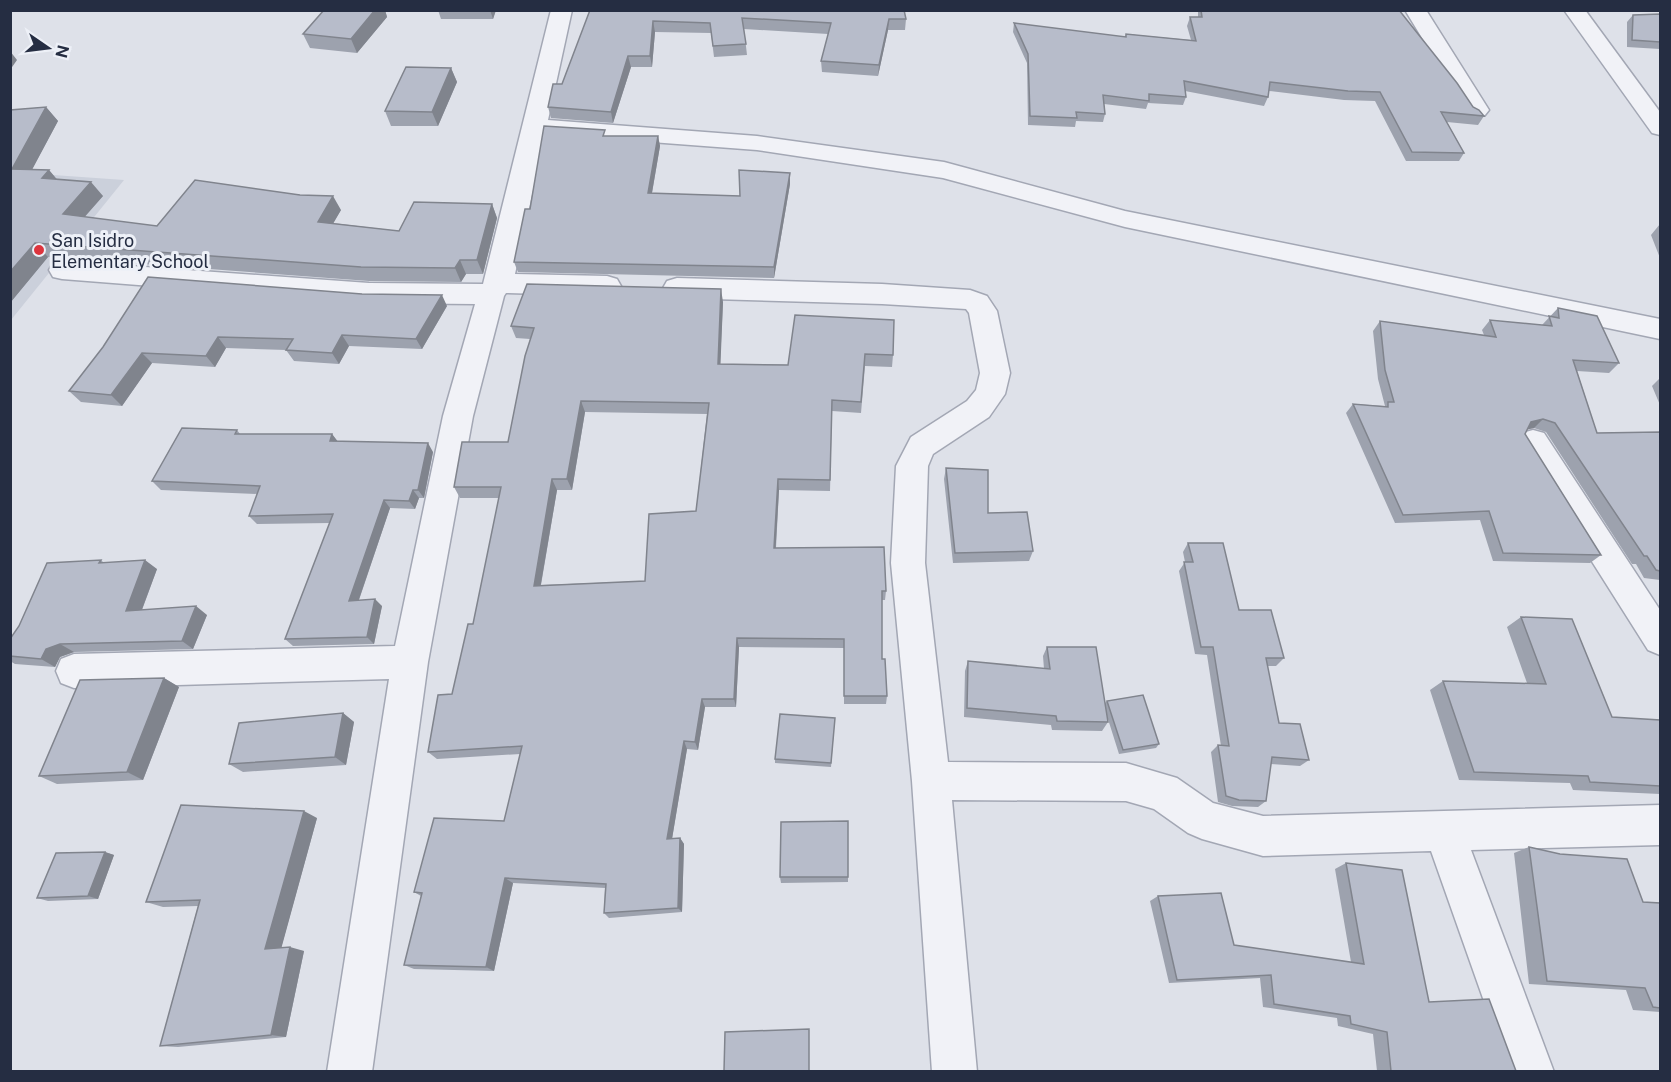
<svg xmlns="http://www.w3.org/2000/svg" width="1671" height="1082" font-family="'Public Sans',sans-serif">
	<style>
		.built { fill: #cbd0db }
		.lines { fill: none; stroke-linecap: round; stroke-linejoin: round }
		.minor-casing { stroke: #a3a7b4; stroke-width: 3 }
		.minor { fill: #f1f2f7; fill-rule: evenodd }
		.wall { fill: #9da2ae; fill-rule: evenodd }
		.shaded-wall { fill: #80848d }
		.building { fill: #b7bcca; stroke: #80848d; stroke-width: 1.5; fill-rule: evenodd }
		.poi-dot { fill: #dd343d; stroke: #edf0f7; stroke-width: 2 }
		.labels { text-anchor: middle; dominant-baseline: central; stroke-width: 6; stroke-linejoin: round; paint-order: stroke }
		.far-poi-label { font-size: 18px; fill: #252d42; stroke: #edf0f7; text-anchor: start }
	</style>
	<rect width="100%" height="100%" fill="#dee1e9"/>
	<path class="built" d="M11 172 124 180 11 320Z"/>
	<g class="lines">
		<defs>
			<path id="minor" d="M551 10H572L548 120 757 136 944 162 1125 211 1660 319V339L1125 227 943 178 757 150 545 134 515 274 607 276 617 279 621 286 617 293 607 296 506 293 504 296 473 416 428 662 372 1072H327L389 679 74 688 61 683 56 671 61 659 74 654 395 646 443 416 475 304 369 303 62 279 53 277 49 270 53 263 62 261 369 283 483 284Z
				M1405 10H1426L1489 110 1485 115 1477 117 1469 115Z
				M1564 10H1585L1660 112V135L1652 133Z
				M677 278 882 284 970 290 987 296 997 311 1010 373 1005 394 989 417 933 454 928 466 925 563 948 762 1126 763 1177 778 1213 803 1263 816 1660 805V845L1471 850 1554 1072H1509L1431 851 1263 856 1202 839 1188 833 1154 809 1126 801 952 800 977 1072H932L912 781 891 563 896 466 911 437 967 401 976 390 980 373 969 313 966 309 882 304 677 298 667 295 663 288 667 281Z
				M1533 430 1544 433 1660 610V655L1648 650 1522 451 1518 442 1522 433Z"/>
		</defs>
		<use href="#minor" class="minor-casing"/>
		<use href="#minor" class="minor"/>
	</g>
	<path class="wall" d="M324 10H385L387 17 357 53 310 48 303 34Z
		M438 10H496L493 19H441Z
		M590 10 906 19 905 30H888L878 76 822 72 821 61 828 34 744 29 747 55 714 57 711 33 655 32 652 67H631L613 123 551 118 548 107 562 84Z
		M1198 10H1399L1473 107 1484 116 1478 125 1447 122 1464 153 1459 161H1406L1375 101 1344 100 1269 91 1268 97 1264 106 1185 91 1186 97 1183 105 1148 103 1146 109 1104 104 1105 114 1103 122 1076 121 1075 127 1028 125 1027 63 1013 32 1014 23 1125 37 1126 34 1191 40 1187 26 1190 17H1198Z
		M1660 14V49L1627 47V22L1633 15Z
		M451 68 457 82 438 126H391L385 111Z
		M46 107 58 121 32 169 49 170 56 179 103 196 84 217 157 226 341 210 333 223 399 231 492 204 497 218 483 274H466L461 282 369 281 48 257 10 303V110Z
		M606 136H658L660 146 652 193 740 196 790 184 774 278 518 272 514 262 530 209Z
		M1660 224V258L1651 235Z
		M723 302 720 364 788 365 795 315 893 355 892 367 865 366 861 413 832 411 830 491 779 490 776 548 886 591 885 600H882V659L887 696 886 704H844V648L739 647 736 707H705L698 750 687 749 672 839 680 838 684 844 682 912 609 918 604 913 605 888 513 883 494 971 414 969 404 965 421 896 414 892 504 821 520 754 437 759 428 752 452 694 473 624 499 498H460L454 487 508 442 530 339 516 338 511 326ZM585 412 707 414 696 511 645 581 541 585 557 490H572Z
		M447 306 422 349 349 346 339 364 294 361 286 350 226 348 215 367 152 363 122 406 81 402 69 391 103 347Z
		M1558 308 1619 363 1609 373 1577 371 1597 433 1660 432V580L1644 578 1636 564H1632L1546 432 1534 428 1527 429 1525 434 1601 555 1590 563 1493 561 1480 520 1395 523 1346 413 1353 404 1385 406 1378 379 1373 331 1380 321 1484 335 1482 330 1490 320 1542 325Z
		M1660 378V405L1652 386Z
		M237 430 240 434H332L337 441 433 452 424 498H419L415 509 390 508 359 600 382 606 374 644 293 646 285 639 330 523 257 524 249 516 258 494 161 490 152 481Z
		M946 468 988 513 1033 551 1029 561 953 563 944 479Z
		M1188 543 1239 610 1284 658 1276 666H1267L1279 723 1309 760 1300 766 1271 764 1266 801 1258 807 1232 806 1218 802 1211 752 1218 745 1221 746 1207 655 1195 654 1179 571 1185 562 1183 552Z
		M101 560 104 563 157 569 142 610 207 615 193 649 74 652 60 657 55 667 15 664 10 661V639Z
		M1521 617 1612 717 1660 721V794L1573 790 1570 783 1459 780 1430 690 1443 681 1527 683 1507 627Z
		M1047 647 1105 703 1107 701 1159 744 1156 748 1119 754 1107 716 1108 722 1102 731 1052 730 1051 725 964 717 965 671 968 661 1044 669 1043 656Z
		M164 678 179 687 143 780 57 784 39 776Z
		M343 713 354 722 346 765 243 772 229 764Z
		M835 718 831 767 775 763V759Z
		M317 818 281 948 304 951 286 1037 178 1047 160 1046 198 906 163 907 146 902Z
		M848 821V882L781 883 780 877Z
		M1529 847 1643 902 1660 903V1012L1633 1010 1626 990 1529 984 1514 853Z
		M105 852 114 855 98 899 48 901 37 898Z
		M1346 863 1429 1002 1516 1071H1377L1373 1034 1338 1026 1337 1018 1263 1007 1260 978 1169 983 1150 901 1158 896 1234 945 1351 962 1335 869Z"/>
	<path class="shaded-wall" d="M375 10H385L387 17 357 53 351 39Z
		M490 10H496L493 19Z
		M889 19 888 30 878 76 879 65Z
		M653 21 655 32 652 67 650 56Z
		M10 51 17 60 10 70Z
		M628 56 631 67 613 123 611 112Z
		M451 68 457 82 438 126 432 112Z
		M46 107 58 121 25 183 12 169Z
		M658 136 660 146 650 204 648 193Z
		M49 170 61 184 42 178Z
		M790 173V184L774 278V267Z
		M91 182 103 196 75 228 63 214Z
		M333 196 341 210 326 236 318 222Z
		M492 204 497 218 483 274 477 260Z
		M35 243 48 257 10 303V272Z
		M460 260 466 274 461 282 455 268Z
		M721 289 723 302 720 376 718 364Z
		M442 295 447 306 422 349 416 339Z
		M342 335 349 346 339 364 332 353Z
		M218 337 226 348 215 367 206 356Z
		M142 353 152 363 122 406 111 395Z
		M581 401 585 412 572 490 567 479Z
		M1543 419 1534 428 1521 431 1531 422Z
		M332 434 339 443 330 441Z
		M428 443 433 452 424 498 418 490Z
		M552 479 557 490 539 595 534 586Z
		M778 479 779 490 775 558 774 548Z
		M413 490 419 498 415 509 409 501Z
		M384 500 390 508 356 608 349 601Z
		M145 560 157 569 138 620 126 611Z
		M375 599 382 606 374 644 367 637Z
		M196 606 207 615 193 649 182 641Z
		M737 638 739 647 736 707 734 699Z
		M60 644 74 652 60 657 55 667 41 659 46 649Z
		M164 678 179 687 143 780 127 772Z
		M702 699 705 707 698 750 695 742Z
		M343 713 354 722 346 765 335 757Z
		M684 741 687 749 671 845 667 839Z
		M304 811 317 818 280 953 265 949Z
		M680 838 684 844 682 912 678 908Z
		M105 852 114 855 98 899 88 896Z
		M505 878 513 883 494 971 486 967Z
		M290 947 304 951 286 1037 271 1035Z"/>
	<path class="building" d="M324 10H375L351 39 303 34Z
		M590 10H904L906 19H889L879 65 821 61 831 23 742 18 746 44 713 46 710 23 653 21 650 56H628L611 112 548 107 553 84H562Z
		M1201 10H1399L1457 83 1473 107 1479 110 1484 116 1441 112 1464 153 1412 152 1380 92 1348 91 1270 82 1268 97 1184 81 1186 97 1149 94V101L1103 95 1105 114 1076 112 1077 118 1030 116 1028 54 1014 23 1126 37V34L1196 41 1190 17H1202Z
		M1660 14V42L1632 40 1633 15Z
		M406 67 451 68 432 112 385 111Z
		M46 107 12 169 49 170 42 178 91 182 63 214 157 226 195 180 300 195 333 196 318 222 399 231 414 202 492 204 477 260H460L455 268 361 267 35 243 10 272V110Z
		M544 126 605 130 603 136H658L648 193 740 196 739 170 790 173 774 267 514 262 525 209H530Z
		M148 277 362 294 442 295 416 339 342 335 332 353 286 350 293 339 218 337 206 356 142 353 111 395 69 391 103 347Z
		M527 284 721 289 718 364 788 365 795 315 894 320 893 355 865 354 861 402 832 400 830 480 778 479 774 548 884 547 886 591H882V659H885L887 696H844V639L737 638 734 699H702L695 742 684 741 667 839 680 838 678 908 604 913 606 884 505 878 486 967 404 965 422 893 414 892 434 818 504 821 522 746 428 752 438 695 452 694 468 624H473L501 487H454L462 442H508L525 356 534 328 511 326ZM581 401 709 403 696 511 649 514 645 581 534 586 552 479H567Z
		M1558 308 1597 316 1619 363 1573 360 1597 433 1660 432V571L1656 570 1647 556H1644L1555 423 1543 419 1531 422 1525 434 1601 555 1503 553 1489 511 1403 515 1353 404 1388 407V402H1394L1385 370 1380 321 1496 337 1490 320 1552 326 1549 316 1559 318Z
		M182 428 237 430 235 434H332L330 441 428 443 418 490H413L409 501 384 500 349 601 375 599 367 637 285 639 333 514 249 516 260 486 152 481Z
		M946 468 988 470V513L1027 512 1033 551 955 553Z
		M1188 543H1223L1239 610H1271L1284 658H1266L1279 723 1300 724 1309 760 1272 757 1266 801 1239 800 1226 796 1218 745 1229 746 1213 647H1201L1184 562H1193Z
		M101 560 99 563 145 560 126 611 196 606 182 641 60 644 46 649 41 659 10 656V639L19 626 47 563Z
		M1521 617 1572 619 1612 717 1660 720V786L1590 782 1588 776 1474 772 1443 681 1546 684Z
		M1047 647H1096L1108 722 1057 721 1056 716 967 708 968 661 1050 669Z
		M164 678 127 772 39 776 80 680Z
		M1143 695 1159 744 1123 750 1107 701Z
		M343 713 335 757 229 764 239 723Z
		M780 714 835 718 831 763 775 759Z
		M181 805 304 811 265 949 290 947 271 1035 160 1046 200 900 146 902Z
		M848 821V877H780L781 822Z
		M1529 847 1560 854 1627 859 1643 902 1660 903V1008L1653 1007 1645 988 1547 981Z
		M105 852 88 896 37 898 56 853Z
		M1346 863 1402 870 1429 1002 1489 999 1516 1071H1391L1387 1032 1351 1024 1350 1016 1274 1004 1271 975 1177 980 1158 896 1221 893 1234 945 1364 964Z
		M809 1029V1071H724L725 1032Z"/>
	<circle class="poi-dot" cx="39" cy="250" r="6"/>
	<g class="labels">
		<g class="far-poi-label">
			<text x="51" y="240">San Isidro<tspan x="51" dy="21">Elementary School</tspan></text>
		</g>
	</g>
	<rect width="1671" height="1082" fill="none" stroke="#252d42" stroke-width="24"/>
	<g transform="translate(48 48) rotate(104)" stroke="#edf0f7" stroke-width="4.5" paint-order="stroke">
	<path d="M0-4.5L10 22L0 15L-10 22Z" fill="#252d42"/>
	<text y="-9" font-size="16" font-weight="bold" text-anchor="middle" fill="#252d42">N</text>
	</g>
</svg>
